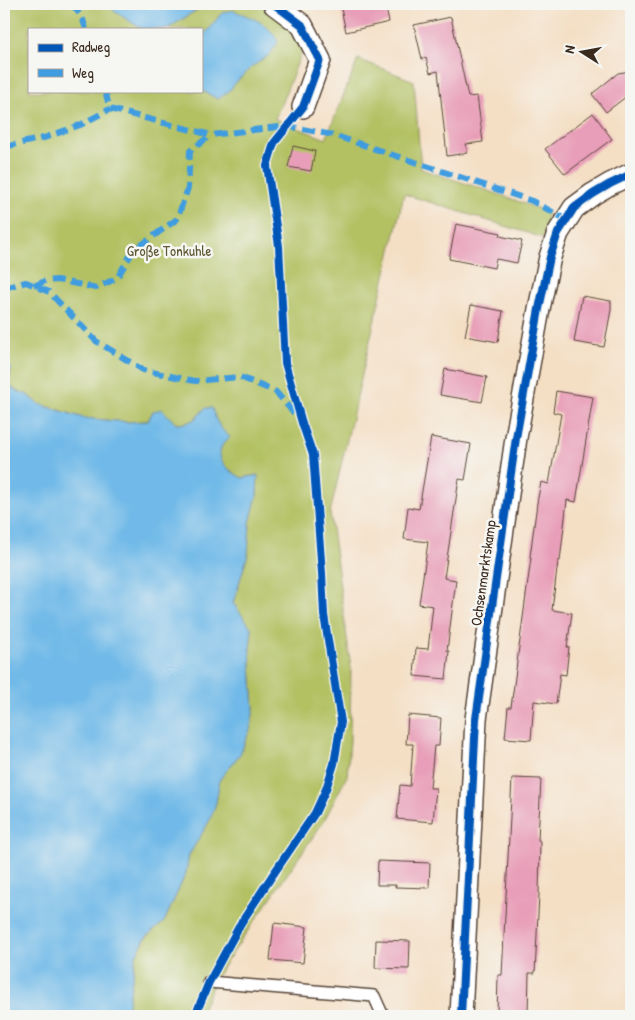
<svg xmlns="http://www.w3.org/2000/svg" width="635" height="1020" font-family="'Patrick Hand',sans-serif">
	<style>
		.green { fill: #b3c164; stroke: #777641 }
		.water { fill: #70b9e8; stroke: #567283 }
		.building { fill: #e89eb8 }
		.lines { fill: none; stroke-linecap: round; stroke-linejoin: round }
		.lane-casing { stroke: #574537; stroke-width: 14 }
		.street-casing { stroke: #574537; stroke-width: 24 }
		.lane { stroke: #fff; stroke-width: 11 }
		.street { stroke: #fff; stroke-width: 21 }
		.quiet { stroke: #3f9ce0; stroke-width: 6; stroke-dasharray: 12 6; stroke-linecap: butt }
		.cycleway-casing { stroke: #f6f6f2; stroke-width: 11 }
		.cycleway { stroke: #0057b8; stroke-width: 8 }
		.labels { text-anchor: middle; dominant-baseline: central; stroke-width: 5; stroke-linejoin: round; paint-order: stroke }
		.park-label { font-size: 15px; fill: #5f5733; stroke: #f6f6f2 }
		.street-label { font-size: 15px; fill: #3b2a1e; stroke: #f6f6f2 }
	</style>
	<rect width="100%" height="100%" fill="#f6f6f2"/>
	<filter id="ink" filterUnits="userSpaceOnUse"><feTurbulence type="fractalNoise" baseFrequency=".02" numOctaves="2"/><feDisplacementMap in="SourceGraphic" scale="10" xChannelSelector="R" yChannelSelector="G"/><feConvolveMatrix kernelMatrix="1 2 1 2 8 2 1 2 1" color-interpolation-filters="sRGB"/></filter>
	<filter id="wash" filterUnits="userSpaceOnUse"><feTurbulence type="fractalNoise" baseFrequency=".0096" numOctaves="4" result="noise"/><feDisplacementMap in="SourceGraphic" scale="20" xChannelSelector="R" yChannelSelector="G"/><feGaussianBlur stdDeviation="1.12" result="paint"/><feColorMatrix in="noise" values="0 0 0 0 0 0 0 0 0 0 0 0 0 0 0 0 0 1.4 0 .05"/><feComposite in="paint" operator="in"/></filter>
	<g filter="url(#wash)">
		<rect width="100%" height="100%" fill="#f4dfc5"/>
		<path class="green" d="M4 4H108L114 11 142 29H29V91H201V90L218 99 228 92 239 79 253 65 269 55 222 13 201 38V29H167L198 9 202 4H262L298 29 303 49 275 119 326 139 358 59 414 81 421 169 495 193 548 212 543 238 404 194 330 513 351 668 350 741 347 776 324 821 218 974 199 1016H126L136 955 146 937 164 922 186 873 189 855 199 838 216 803 220 779 240 754 254 709 250 649 252 629 233 603 248 554 250 523 257 495V475L242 478 234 474 221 461 219 454 222 445 221 430 215 418 205 408C185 433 176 424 153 411L148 421 127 422 84 418 39 404 26 394 14 390 9 382 11 369 5 361H4Z"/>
		<path class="water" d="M108 4H202L198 9 167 29H142L114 11Z
			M232 10C245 15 261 20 271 31 274 34 276 38 278 42L269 55 253 66 239 79 228 92 218 99 201 90V38L222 13Z
			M4 361H5L11 369 9 382 14 390 26 394 39 404 84 418 127 422 148 421 153 411 162 409 176 424C191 424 196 419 205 408H212C216 421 219 428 230 437 228 439 223 443 222 446 214 460 231 472 242 478L258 475 257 495 250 523 248 554 233 603 252 629 250 649 254 709 250 730 240 754 220 779 216 803 210 820 189 855 186 873 164 922 146 937 136 955 126 1016H4Z"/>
		<g id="blocks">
			<path class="building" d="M340 4H385L389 22 346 32Z
				M451 17 468 97 477 96 483 142 466 144 467 153 447 156 438 71 430 73 426 58 422 59 414 25Z
				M631 71V93L606 112 592 94 618 73Z
				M593 113 612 139 565 174 545 149Z
				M293 146 315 151 311 171 288 167Z
				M456 224 501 233 500 236 522 241 517 263 496 259 494 268 449 259Z
				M582 296 611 301V310L604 347 574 342Z
				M471 305 503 311 498 342 465 336Z
				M445 369 487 377 482 402 440 395Z
				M556 391 593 397 576 502 567 500 560 561H558L552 610 572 613 567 647H569L566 675 560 674 556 704 534 701 531 740 505 738 508 707H511L531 558 530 557 537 503 541 482 549 484 561 414 553 412Z
				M431 437 471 444 465 480 459 479 444 578 456 580 447 651H449L446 679 414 676 416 648 428 649 433 606 419 604 428 542 404 539 408 507 419 509Z
				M408 715 441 718 439 746H434L430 788H436L433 822 397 819 400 785 410 786 413 744H406Z
				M512 778 541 779 538 840 540 841 539 895 535 973H529L528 1015 497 1014 498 975H502Z
				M378 861 430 863 429 888 395 887 396 885H377Z
				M274 923 307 927 303 963 270 960Z
				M376 940 410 941 409 969 375 968Z"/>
		</g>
	</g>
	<g filter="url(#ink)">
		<use href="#blocks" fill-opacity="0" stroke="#574537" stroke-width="1"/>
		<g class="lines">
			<defs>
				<path id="lane" d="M209 982 374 996 383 1016"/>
				<path id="street" d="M274 4 302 25 320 60 303 107
					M461 1016 476 719 516 438 539 309 550 257 558 233 574 208 593 194 610 184 631 174"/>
			</defs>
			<use href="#lane" class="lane-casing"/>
			<use href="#street" class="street-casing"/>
			<use href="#lane" class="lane"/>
			<use href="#street" class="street"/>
			<path class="quiet" d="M72 4 82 17 86 29
				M105 91 110 109 211 135 287 126 333 135 532 201 567 220
				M4 147 44 138 80 125 110 109
				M34 286 45 281 57 280 96 288 117 278 133 251 177 219 188 188 190 151 211 135
				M4 288 26 282 49 292 96 341 143 370 195 381 240 377 276 392 297 417"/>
			<defs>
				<path id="cycleway" d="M195 1016 209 982 241 923 272 876 315 813 326 789 334 764 341 722 324 615 322 573 313 455 302 423 285 363 279 246 267 166 274 143 303 107 320 60 302 25 274 4
					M461 1016 476 719 516 438 539 309 550 257 558 233 574 208 593 194 610 184 631 174"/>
			</defs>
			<use href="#cycleway" class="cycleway-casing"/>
			<use href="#cycleway" class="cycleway"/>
		</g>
	</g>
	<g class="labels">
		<g class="park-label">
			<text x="169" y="250">Große Tonkuhle</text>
		</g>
		<g class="street-label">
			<text transform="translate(483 573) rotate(-82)">Ochsenmarktskamp</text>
		</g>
	</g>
	<rect width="635" height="1020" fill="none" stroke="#f6f6f2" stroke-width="20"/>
	<rect x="28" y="28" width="175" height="65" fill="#f6f6f2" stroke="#aba49d"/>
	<rect x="38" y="44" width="25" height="8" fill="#0057b8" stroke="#aba49d"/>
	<text x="72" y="52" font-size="15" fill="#3b2a1e">Radweg</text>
	<rect x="38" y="69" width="25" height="8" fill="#3f9ce0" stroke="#aba49d"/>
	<text x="72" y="78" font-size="15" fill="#3b2a1e">Weg</text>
	<g transform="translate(582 52) rotate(281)" stroke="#f6f6f2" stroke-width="4" paint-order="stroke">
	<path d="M0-4L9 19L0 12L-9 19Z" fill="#3b2a1e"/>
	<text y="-8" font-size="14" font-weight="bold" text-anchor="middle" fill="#3b2a1e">N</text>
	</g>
</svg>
